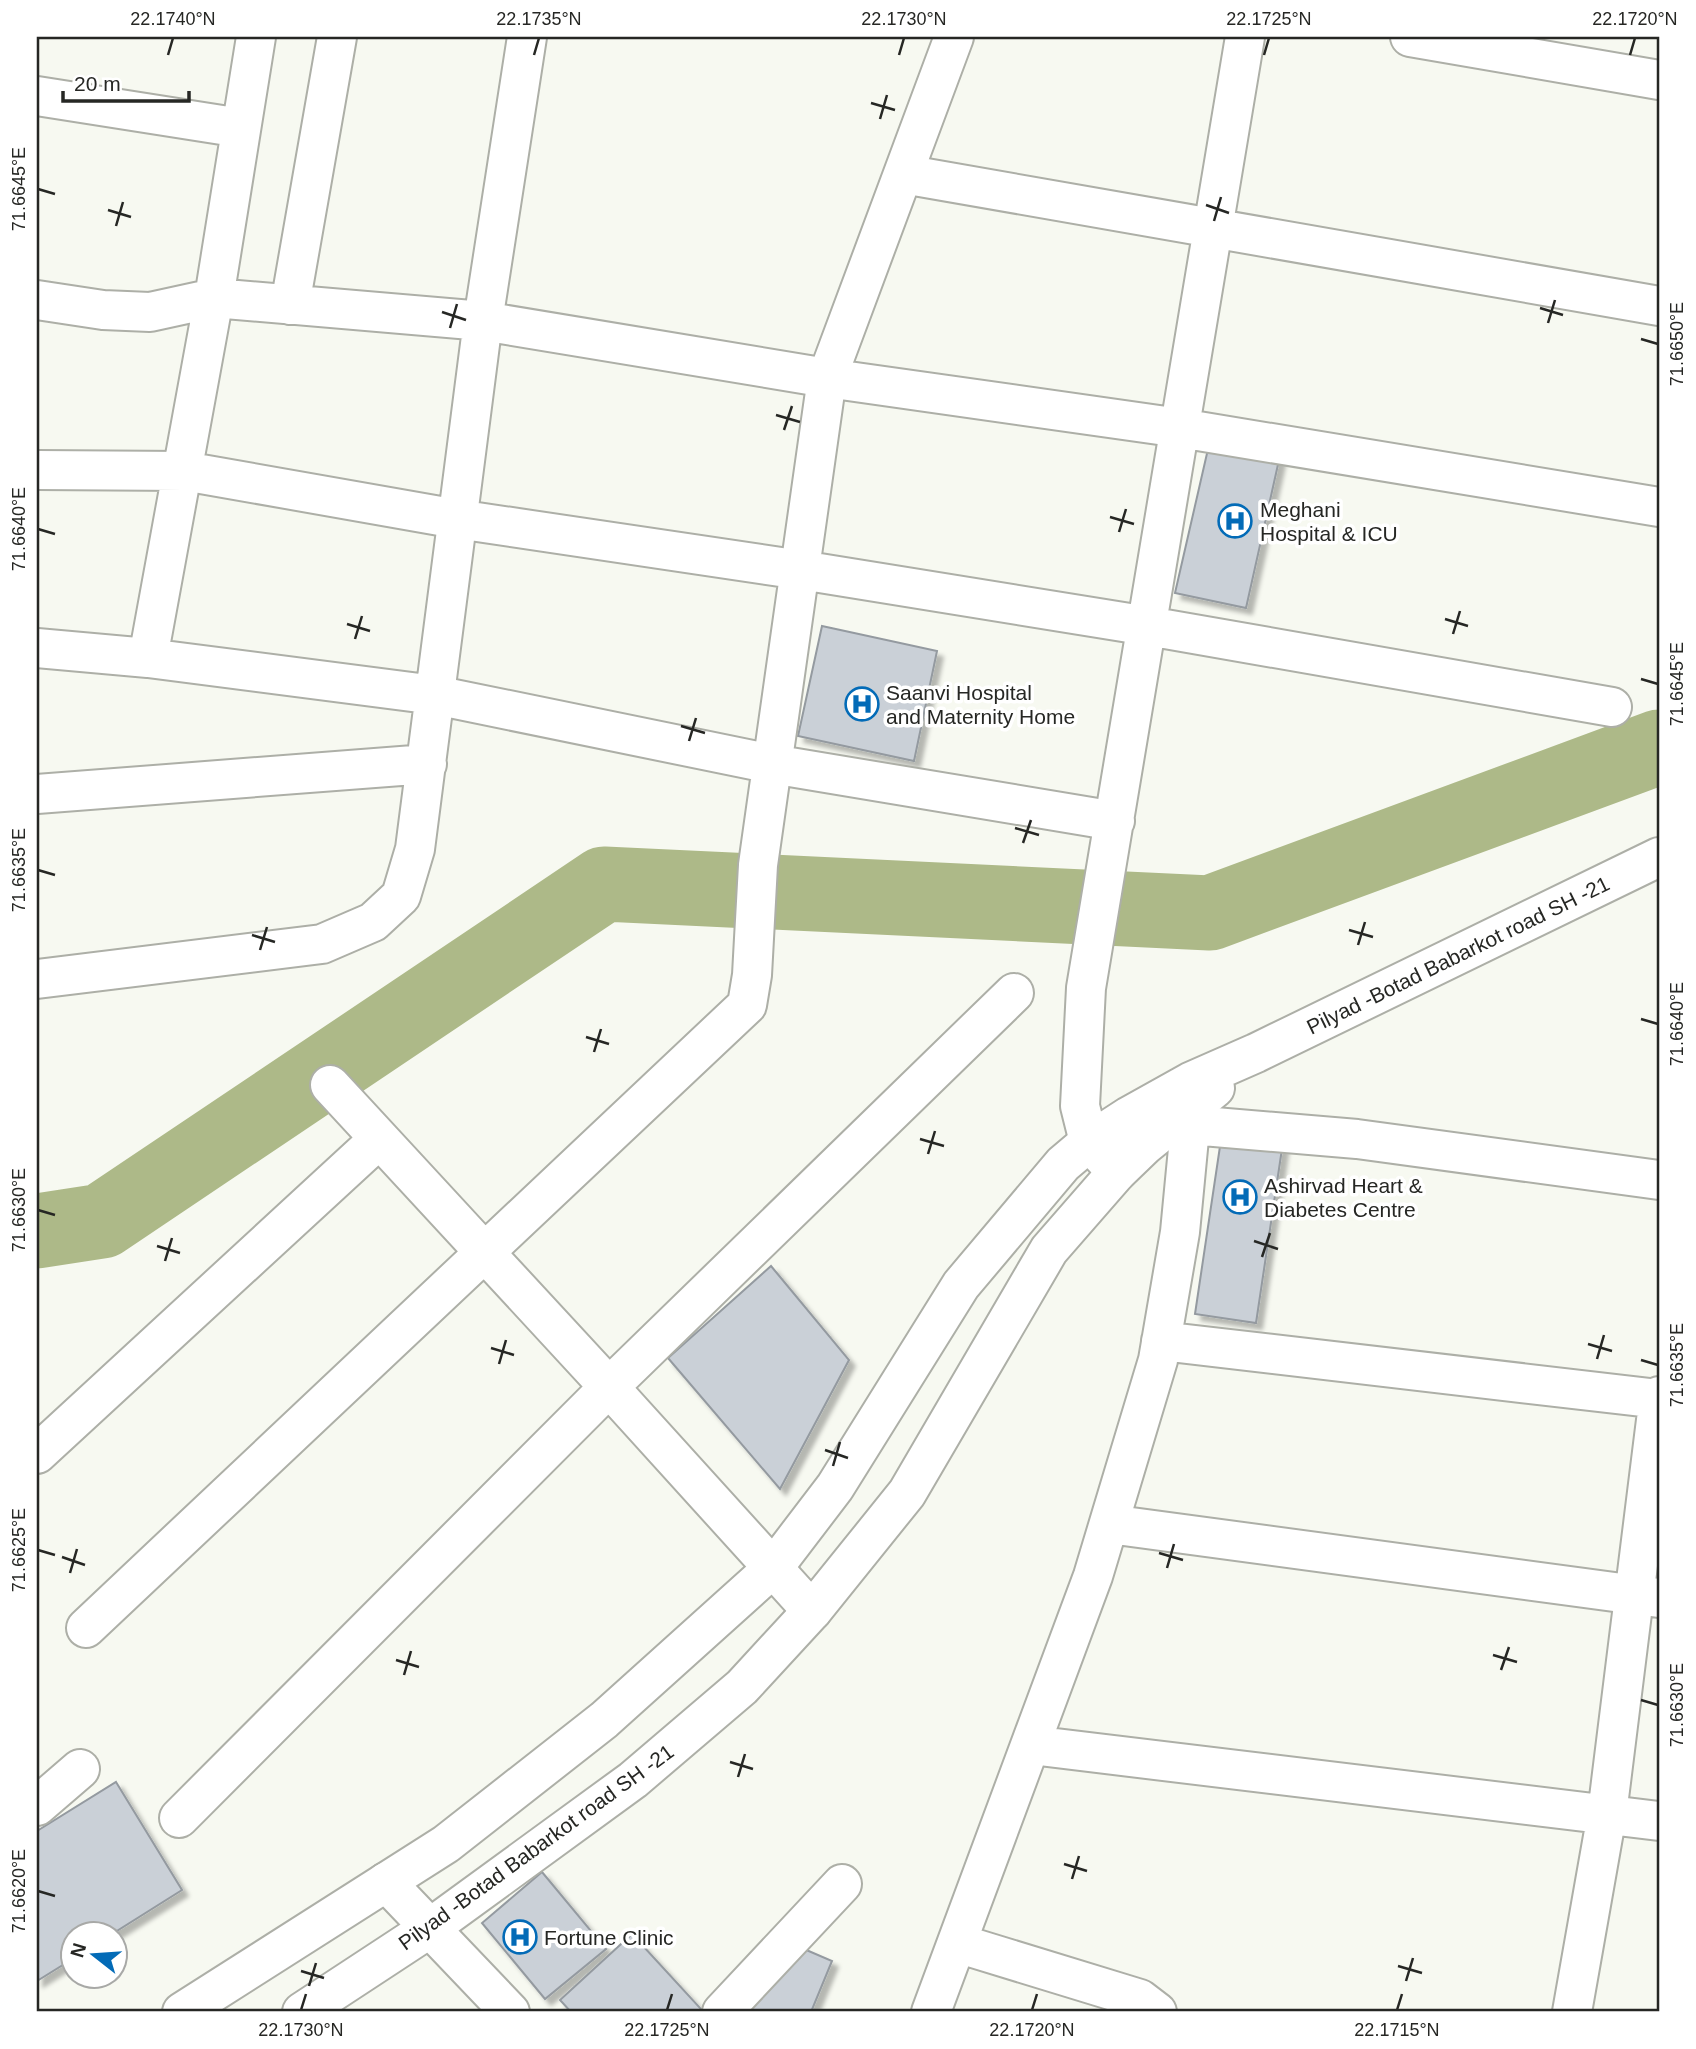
<svg xmlns="http://www.w3.org/2000/svg" width="1696" height="2049" font-family="Arial,sans-serif">
	<style>
		.lines { fill: none; stroke-linecap: round; stroke-linejoin: round }
		.river { stroke: #adb988; stroke-width: 75 }
		.building { fill: #cad0d7; stroke: #949aa0; stroke-width: 2; filter: url(#shadow) }
		.minor-casing { stroke: #adafa7; stroke-width: 42 }
		.major-casing { stroke: #adafa7; stroke-width: 42 }
		.minor { stroke: #fff; stroke-width: 38 }
		.major { stroke: #fff; stroke-width: 38 }
		.ticks { fill: none; stroke: #262724; stroke-width: 2.5 }
		.labels { text-anchor: middle; dominant-baseline: central; stroke-width: 7; stroke-linejoin: round; paint-order: stroke }
		.poi-label { font-size: 21px; fill: #262724; stroke: #fff; text-anchor: start }
		.street-label { font-size: 21px; fill: #262724; stroke: #fff }
		.neatline { fill: none; stroke: #262724; stroke-width: 2.5 }
		.ticks-label { font-size: 18px; text-anchor: middle; fill: #262724 }
	</style>
	<defs>
		<filter id="shadow"><feDropShadow dx="6" dy="6" stdDeviation="2" flood-color="#0004"/></filter>
	</defs>
	<rect width="100%" height="100%" fill="#f7f9f1"/>
	<g class="lines">
		<path class="river" d="M37 1231 102 1221 604 884 1210 913 1659 747"/>
	</g>
	<path class="building" d="M1211 436 1281 451 1246 608 1175 593Z
		M822 626 937 651 914 761 798 736Z
		M1222 1133 1283 1142 1256 1323 1195 1314Z
		M771 1266 849 1360 780 1489 668 1358Z
		M116 1782 182 1890 112 1934H74V1958L37 1981V1831Z
		M542 1872 606 1949 545 1999 482 1923Z
		M632 1934 701 2009 697 2012H571L560 2000Z
		M804 1949 832 1961 811 2012H745Z"/>
	<g class="lines">
		<defs>
			<path id="minor" d="M1410 37 1659 80
				M37 96 241 128
				M903 174 1659 306
				M37 300 103 310 150 312 214 298 483 321 827 378 1180 428 1659 507
				M290 305 337 37
				M37 470 184 471 457 519 801 570 1148 626 1612 707
				M37 648 148 658 435 695 772 764 1115 821
				M148 658 214 298 256 37
				M37 794 427 764
				M37 979 322 944 373 922 401 896 415 849 483 321 527 37
				M330 1085 609 1387 812 1611
				M1191 1125 1357 1139 1659 1180
				M1117 1172 1089 1142 1080 1106 1086 988 1245 37
				M1161 1341 1659 1399
				M37 1454 379 1139
				M1109 1524 1659 1598
				M86 1628 747 1005 752 975 758 865 827 378 954 37
				M1031 1745 1659 1821
				M37 1806 80 1769
				M179 1818 609 1387 1014 993
				M386 1882 510 2012
				M957 1943 1140 1999 1157 2012
				M722 2012 842 1884
				M931 2012 1093 1576 1158 1360 1180 1232 1192 1107
				M1572 2012 1607 1814 1659 1396"/>
			<path id="major" d="M182 2012 446 1844 604 1720 774 1567 835 1487 961 1285 1063 1164 1089 1142 1129 1116 1190 1082 1256 1053 1659 857
				M302 2012 430 1928 633 1780 742 1687 812 1611 907 1493 1049 1250 1117 1172 1144 1146 1215 1088"/>
		</defs>
		<use href="#minor" class="minor-casing"/>
		<use href="#major" class="major-casing"/>
		<use href="#minor" class="minor"/>
		<use href="#major" class="major"/>
	</g>
	<path class="ticks" d="M168 55 173 38M534 55 539 38M899 55 904 38M1264 55 1269 38M1630 55 1635 38M871 103 895 110M880 119 887 95M38 189 55 194M1206 205 1229 213M108 210 131 217M1214 221 1221 197M116 226 123 202M1540 308 1563 315M442 312 466 320M1548 323 1555 300M450 328 457 304M1641 339 1658 344M776 415 800 422M784 430 792 406M1110 517 1134 524M38 529 55 534M1119 532 1126 509M1445 619 1468 626M347 624 370 631M1453 634 1460 611M355 639 362 616M1641 679 1658 684M681 726 705 733M689 741 696 718M1015 828 1039 835M1023 843 1031 820M38 870 55 875M1349 930 1373 937M252 935 275 942M1358 945 1365 922M260 950 267 927M1641 1019 1658 1024M586 1037 609 1044M594 1052 601 1029M920 1139 944 1146M928 1154 935 1131M38 1210 55 1215M1254 1241 1278 1249M157 1246 180 1253M1262 1257 1270 1233M165 1261 172 1238M1588 1344 1612 1351M491 1348 514 1355M1597 1359 1604 1335M1641 1360 1658 1365M499 1364 506 1340M825 1450 848 1458M833 1466 840 1442M38 1550 55 1555M1159 1553 1183 1560M62 1557 85 1565M1167 1568 1174 1544M70 1573 77 1549M1493 1655 1517 1662M396 1660 419 1667M1501 1670 1509 1647M404 1675 411 1651M1641 1700 1658 1705M730 1762 753 1769M738 1777 745 1754M1064 1864 1087 1871M1072 1879 1079 1856M38 1891 55 1896M1398 1966 1422 1973M301 1971 324 1978M1406 1981 1413 1958M309 1986 316 1963M301 2010 306 1994M667 2010 672 1994M1032 2010 1037 1994M1397 2010 1402 1994"/>
	<defs>
		<symbol id="hospital-ring" viewBox="-11 -11 22 22"><circle r="9.5" fill="#fff" stroke="#036bb7" stroke-width="1.5"/><path d="M-5-5h3v3.5h4V-5h3V5h-3V1.5h-4V5h-3Z" fill="#036bb7"/></symbol>
	</defs>
	<g fill-rule="evenodd">
		<use href="#hospital-ring" x="1216" y="502" width="38" height="38"/>
		<use href="#hospital-ring" x="843" y="685" width="38" height="38"/>
		<use href="#hospital-ring" x="1221" y="1178" width="38" height="38"/>
		<use href="#hospital-ring" x="501" y="1918" width="38" height="38"/>
	</g>
	<g class="labels">
		<g class="poi-label">
			<text x="1260" y="509">Meghani<tspan x="1260" dy="24">Hospital &amp; ICU</tspan></text>
			<text x="886" y="692">Saanvi Hospital<tspan x="886" dy="24">and Maternity Home</tspan></text>
			<text x="1264" y="1185">Ashirvad Heart &amp;<tspan x="1264" dy="24">Diabetes Centre</tspan></text>
			<text x="544" y="1937">Fortune Clinic</text>
		</g>
		<g class="street-label">
			<text transform="translate(1458 955) rotate(-26)">Pilyad -Botad Babarkot road SH -21</text>
			<text transform="translate(536 1847) rotate(-36)">Pilyad -Botad Babarkot road SH -21</text>
		</g>
	</g>
	<rect width="1696" height="2049" fill="none" stroke="#ffffff" stroke-width="77"/>
	<g transform="translate(94 1955) rotate(287)"><circle r="33" fill="#ffffff" stroke="#a8a9a7" stroke-width="2"/>
	<path d="M0-5L12 26L0 18L-12 26Z" fill="#036bb7"/>
	<text y="-10" font-size="19" font-weight="bold" text-anchor="middle" fill="#262724">N</text>
	</g>
	<path d="M63 91v10h126v-10" fill="none" stroke="#262724" stroke-width="3.5"/>
	<text x="74" y="91" font-size="21" fill="#262724" stroke="#ffffff" stroke-width="5" paint-order="stroke">20 m</text>
	<rect x="38" y="38" width="1620" height="1972" class="neatline"/>
	<g class="ticks-label">
		<text x="173" y="25">22.1740°N</text>
		<text x="539" y="25">22.1735°N</text>
		<text x="904" y="25">22.1730°N</text>
		<text x="1269" y="25">22.1725°N</text>
		<text x="1635" y="25">22.1720°N</text>
		<text transform="translate(19 189) rotate(-90)" y="6">71.6645°E</text>
		<text transform="translate(1677 344) rotate(-90)" y="6">71.6650°E</text>
		<text transform="translate(19 529) rotate(-90)" y="6">71.6640°E</text>
		<text transform="translate(1677 684) rotate(-90)" y="6">71.6645°E</text>
		<text transform="translate(19 870) rotate(-90)" y="6">71.6635°E</text>
		<text transform="translate(1677 1024) rotate(-90)" y="6">71.6640°E</text>
		<text transform="translate(19 1210) rotate(-90)" y="6">71.6630°E</text>
		<text transform="translate(1677 1365) rotate(-90)" y="6">71.6635°E</text>
		<text transform="translate(19 1550) rotate(-90)" y="6">71.6625°E</text>
		<text transform="translate(1677 1705) rotate(-90)" y="6">71.6630°E</text>
		<text transform="translate(19 1891) rotate(-90)" y="6">71.6620°E</text>
		<text x="301" y="2036">22.1730°N</text>
		<text x="667" y="2036">22.1725°N</text>
		<text x="1032" y="2036">22.1720°N</text>
		<text x="1397" y="2036">22.1715°N</text>
	</g>
</svg>
